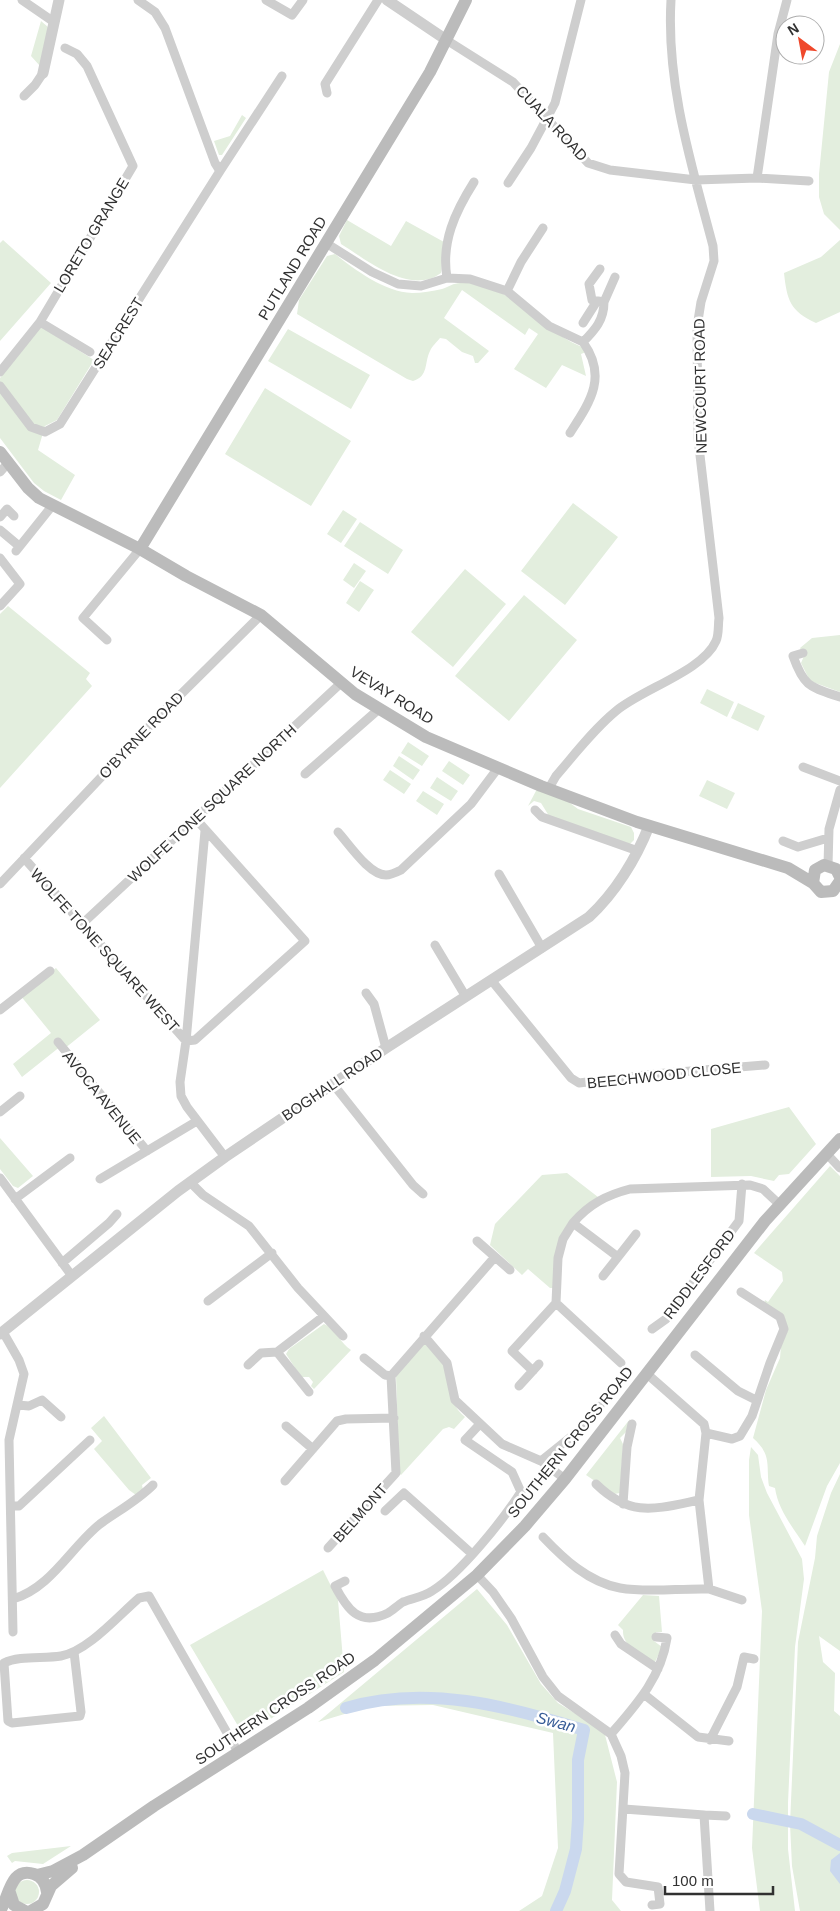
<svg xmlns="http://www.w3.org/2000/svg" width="840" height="1911" font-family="Helvetica,sans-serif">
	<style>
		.green { fill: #e3eede }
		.water { fill: #cad8ee }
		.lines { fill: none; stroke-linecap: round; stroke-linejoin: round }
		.river { stroke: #cad8ee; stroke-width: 12 }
		.minor { stroke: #cecece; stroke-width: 9 }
		.tertiary { stroke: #cecece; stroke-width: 11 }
		.secondary { stroke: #bbb; stroke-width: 12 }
		.labels { text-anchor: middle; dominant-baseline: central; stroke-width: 5; stroke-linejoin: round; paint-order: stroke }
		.street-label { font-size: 15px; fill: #313131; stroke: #fff }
		.water-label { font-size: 16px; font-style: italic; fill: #395e98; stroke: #fff }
	</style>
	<rect width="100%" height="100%" fill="#fff"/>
	<path class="green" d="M41 21 48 27 40 66 31 56Z
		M840 44V230L824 214 819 197V174L829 72Z
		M242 115 246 118 222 155H219L214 141 230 136Z
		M347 220 391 246 406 221 444 242 441 273C410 296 367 260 341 244L339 236Z
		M3 240 51 283 0 341V243Z
		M840 240V312L816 323C790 311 787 300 784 273L821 257Z
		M335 254C355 270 385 292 412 293 422 293 433 291 442 289 448 287 454 283 460 283 472 281 486 286 497 291 528 305 548 333 582 347L586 352 581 354 586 376 562 365 546 388 514 369 538 334 529 328 525 335 462 290 444 318 489 351 478 363H475L473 356 462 352 446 339 440 338C437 342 432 346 430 351 424 363 429 376 413 381L407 379 297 314 299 300 327 256Z
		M40 326 94 360 57 420 45 426 38 450 75 475 61 500 44 491 34 483 0 438V378Z
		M288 329 370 375 351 409 268 361Z
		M265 388 351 441 311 506 225 454Z
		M573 503 618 537 565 605 521 571Z
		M343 510 357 519 341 543 327 534Z
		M360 522 403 550 388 574 344 546Z
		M354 563 366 571 354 588 343 580Z
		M465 569 506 604 453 667 411 632Z
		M360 581 374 590 359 612 346 603Z
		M524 595 577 640 509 721 455 676Z
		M8 606 90 673 86 679 92 686 0 788V614Z
		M840 635V692L810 681 801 663 804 656 800 648 812 638Z
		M707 689 734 702 727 717 700 703Z
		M738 703 765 716 758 731 731 718Z
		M408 742 429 756 422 766 401 753Z
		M399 756 420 770 413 780 393 766Z
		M449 761 470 775 463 785 442 771Z
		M390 770 411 784 404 794 383 780Z
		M437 777 458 791 451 801 430 788Z
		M707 780 735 793 727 809 699 796Z
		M537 789 566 800 578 809 631 827 634 833V840L630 844 549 816 541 803 534 801 528 806Z
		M423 791 444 804 437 815 416 801Z
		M56 968 100 1020 64 1049 61 1046 22 1077 13 1064 51 1033 20 995Z
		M789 1107 816 1144 789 1174 779 1175 774 1181 751 1176 711 1177V1129Z
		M0 1138 33 1176 18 1188 13 1186 0 1169Z
		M830 1166 840 1176V1463L827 1486 805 1546C794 1529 778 1510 775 1488L769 1486C766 1464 772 1455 753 1438L766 1390 780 1358 781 1346 788 1330 784 1316 764 1303 765 1300 768 1302 783 1281 782 1272 754 1253Z
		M567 1173 598 1197C565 1217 552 1250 553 1288H550L528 1269 522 1275 490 1245 495 1224 542 1175Z
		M324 1324C335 1328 341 1344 351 1350L314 1389 311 1386 313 1382 309 1377H301L286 1354 289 1349Z
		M426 1344C431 1350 438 1356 442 1362 452 1381 446 1402 465 1417L454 1429 449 1427 443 1429 401 1475 397 1471 399 1464 396 1376 420 1345Z
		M104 1416 151 1478 142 1485 143 1490 136 1495 129 1490 94 1449 102 1441 91 1428Z
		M630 1419 627 1431 620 1438 623 1444 620 1493 614 1494 586 1475Z
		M751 1447 758 1455 761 1477 767 1493 802 1559 804 1579 795 1647 788 1803V1849L795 1911H760L752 1848 762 1611 749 1515V1460Z
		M840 1474V1651L819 1636 823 1662 835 1673 834 1711 840 1716V1911H800L792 1866 790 1824 798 1642 815 1558 817 1536 831 1493Z
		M323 1570 338 1600 344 1672 244 1736 190 1645Z
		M477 1589 507 1625 541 1684 558 1703 604 1731 617 1782 612 1900 621 1911H519L542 1896 558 1848 553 1733 433 1705 371 1706 318 1722Z
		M643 1595 659 1596 662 1632H656L654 1641 662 1647 655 1662C642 1654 622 1647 623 1630L618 1625Z
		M71 1846 43 1864 15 1861 12 1863 7 1856 12 1853Z
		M15 1892a12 12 0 1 1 24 0a12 12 0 1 1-24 0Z"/>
	<path class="water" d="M840 1853V1884L830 1871 831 1860Z"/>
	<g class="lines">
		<path class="river" d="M346 1708C425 1684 508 1706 584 1730L578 1760V1819L576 1849 565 1891 556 1911
			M753 1814 801 1824 840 1845"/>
		<path class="minor" d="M22 0 54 22
			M266 0 292 15 303 0
			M448 41 513 82 588 163 610 170 696 180 757 178 809 181
			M327 93 325 84 378 0
			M24 96 35 85 43 73
			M220 171 282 76
			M757 178 778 34 787 0
			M508 183 531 148 555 103 581 0
			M326 243 372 272 398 284 421 286 447 278 470 279 507 291 549 326 583 342C595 330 604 320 604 302L592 300 589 284 600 269
			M447 278C441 242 455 212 474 182
			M507 291 521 262 543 228
			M604 302 615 277
			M40 322 90 352
			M583 323 597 301
			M0 372 40 322 133 166 87 66 77 54 65 48
			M0 386 31 427 45 432 60 424 220 171 215 163 165 28 155 12 138 0
			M570 433C590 402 608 377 583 342
			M0 472 8 463
			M0 517 7 509 14 516
			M0 530 19 546
			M16 551 52 506
			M0 558 20 584 0 606
			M107 640 83 618 140 549
			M803 653 793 656C804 687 810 687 840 697
			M803 767 840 781
			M305 774 379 709
			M549 788 556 776C575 754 594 729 616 711 642 689 703 671 716 641 719 635 718 625 719 618L698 438 697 327 701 302 714 261 713 246C692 166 666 85 671 0
			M535 810 542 817 638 851
			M205 831 186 1041 180 1082 181 1096 187 1107 225 1157
			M338 832C349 844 369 875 386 875 391 875 397 872 401 870L471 804 498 768
			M783 841 798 847 828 838
			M24 858 186 1041
			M828 865 829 829 840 790
			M499 874 542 948
			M0 884 161 714 261 615
			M82 924 341 683
			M435 945 466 997
			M492 981 571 1078 579 1083 654 1074 765 1065
			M366 993 374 1004 386 1048
			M0 1010 50 971
			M186 1041 195 1040 305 941 195 818
			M58 1042 147 1151
			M333 1084 413 1185 423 1194
			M0 1112 20 1096
			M826 1153 840 1168
			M0 1178 72 1276
			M100 1179 197 1121
			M190 1182 203 1195 249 1226 298 1288 343 1336
			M15 1199 70 1158
			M573 1223C589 1204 607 1195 630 1189L750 1185 763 1189 779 1204
			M477 1241 510 1270
			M62 1263 109 1223 117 1214
			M603 1276 618 1257
			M208 1301 272 1253
			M556 1303 621 1363
			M652 1329 666 1319 739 1221 742 1184
			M3 1332 19 1360 24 1374 9 1440 13 1632
			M424 1336 447 1363 455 1400 502 1444 541 1461
			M695 1355 738 1391 756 1400
			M364 1358 385 1375 391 1376
			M248 1365 261 1353 277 1352
			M533 1371 512 1351 556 1303 558 1258 563 1239 573 1223 618 1257 636 1234
			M519 1386 539 1364
			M309 1392 277 1352 324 1316
			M18 1405 29 1406 42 1400 61 1417
			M286 1426 313 1449
			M706 1433 732 1439 740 1436 752 1416 770 1363 784 1329 780 1317 741 1292
			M565 1479 541 1461 582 1428 600 1406
			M285 1481 337 1421 346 1419 394 1418
			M596 1484C631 1518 655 1509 699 1500
			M623 1504 627 1447 632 1424
			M12 1506H19L90 1440
			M385 1511 404 1493 471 1553
			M543 1537C564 1559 588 1582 620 1588 648 1593 680 1588 709 1589L699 1500 706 1433 704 1424 646 1373
			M328 1548 396 1473 391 1376 494 1258
			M477 1575 493 1592 511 1618 543 1677 558 1696 611 1734 621 1756 625 1773 619 1874 626 1882 658 1887 660 1904 652 1905
			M345 1581 335 1586C347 1609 359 1627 388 1613 393 1610 398 1605 403 1602 413 1598 423 1597 432 1591 460 1574 503 1520 521 1492L512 1472 465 1440 479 1425
			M709 1589 742 1600
			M13 1599C51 1588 71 1547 100 1524 118 1511 137 1501 153 1485
			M615 1635 621 1644 658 1669
			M74 1652 81 1712 80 1716 12 1723 8 1721 4 1663C19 1655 44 1659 61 1656 88 1651 118 1616 139 1598L149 1596 238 1752
			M645 1695 698 1737 729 1741
			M611 1734C636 1705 661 1678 667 1638L656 1637
			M710 1740 737 1687 744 1657 754 1659
			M624 1809 704 1815 710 1911
			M704 1815 726 1816"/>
		<path class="tertiary" d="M387 0 448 41
			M43 73 59 0
			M0 1334 178 1191 225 1157 386 1048 589 917C615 893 636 859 649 826"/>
		<path class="secondary" d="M0 452 28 488 39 498 140 549 186 576 261 615 355 694 426 737 541 786 637 822 788 868 813 883 821 892 833 891 840 881
			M140 549 430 72 466 0
			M813 883 815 870 824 865 836 869 840 877
			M37 1875 53 1871 83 1855 154 1806 308 1708 375 1660 477 1575 525 1526 565 1479 765 1221 840 1139
			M9 1890 14 1905 25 1911
			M0 1911C9 1898 10 1866 34 1874 43 1877 46 1884 47 1892
			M31 1911 43 1904 51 1886 72 1868"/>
	</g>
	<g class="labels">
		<g class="street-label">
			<text transform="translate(552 123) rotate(47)">CUALA ROAD</text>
			<text transform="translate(91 235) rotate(-59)">LORETO GRANGE</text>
			<text transform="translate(292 268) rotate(-59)">PUTLAND ROAD</text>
			<text transform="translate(118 333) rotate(-58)">SEACREST</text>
			<text transform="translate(700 386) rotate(-91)">NEWCOURT ROAD</text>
			<text transform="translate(392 695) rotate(32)">VEVAY ROAD</text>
			<text transform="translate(141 735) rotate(-46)">O'BYRNE ROAD</text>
			<text transform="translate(212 803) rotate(-43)">WOLFE TONE SQUARE NORTH</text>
			<text transform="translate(105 950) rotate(48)">WOLFE TONE SQUARE WEST</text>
			<text transform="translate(664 1075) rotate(-6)">BEECHWOOD CLOSE</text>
			<text transform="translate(332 1084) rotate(-34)">BOGHALL ROAD</text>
			<text transform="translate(102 1097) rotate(51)">AVOCA AVENUE</text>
			<text transform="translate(699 1274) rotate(-53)">RIDDLESFORD</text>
			<text transform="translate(570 1442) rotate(-51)">SOUTHERN CROSS ROAD</text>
			<text transform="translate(360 1513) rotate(-48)">BELMONT</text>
			<text transform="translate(275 1708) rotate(-34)">SOUTHERN CROSS ROAD</text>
		</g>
		<g class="water-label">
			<text transform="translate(556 1722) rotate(15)">Swan</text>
		</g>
	</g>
	<g transform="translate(800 40) rotate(328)"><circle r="24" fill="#ffffff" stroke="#adadad"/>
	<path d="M0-4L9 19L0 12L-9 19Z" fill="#ef482b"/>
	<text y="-8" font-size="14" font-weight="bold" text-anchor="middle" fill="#313131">N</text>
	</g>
	<path d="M665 1886v8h108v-8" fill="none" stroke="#313131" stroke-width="2.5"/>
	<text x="672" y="1886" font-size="15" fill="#313131" stroke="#ffffff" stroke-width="4" paint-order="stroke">100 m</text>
</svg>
